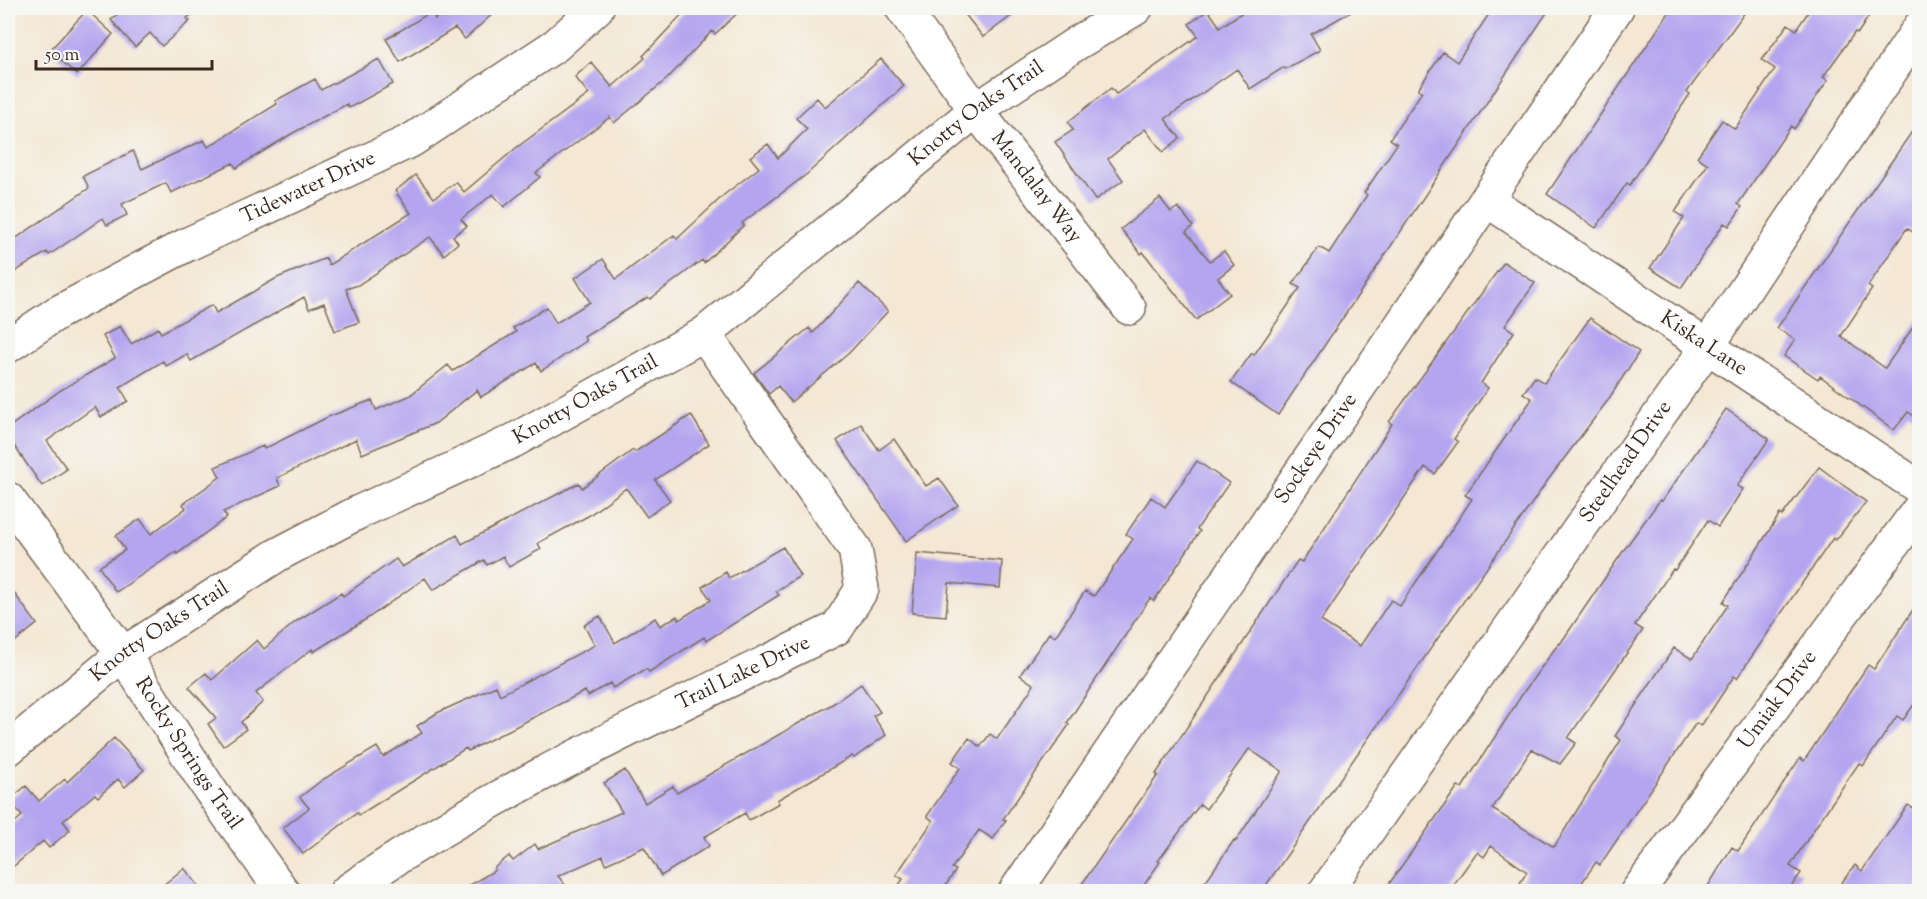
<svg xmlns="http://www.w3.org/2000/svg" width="1927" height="899" font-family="'Sorts Mill Goudy',serif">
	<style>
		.building { fill: #b3a5ef }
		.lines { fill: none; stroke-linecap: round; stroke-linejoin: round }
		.minor-casing { stroke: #7c6c5d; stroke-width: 36 }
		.minor { stroke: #fff; stroke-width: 33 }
		.labels { text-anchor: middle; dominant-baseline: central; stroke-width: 4.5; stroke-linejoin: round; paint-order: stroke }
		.street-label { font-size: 21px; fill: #3b2a1e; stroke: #f6f6f2 }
	</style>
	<rect width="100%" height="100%" fill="#f6f6f2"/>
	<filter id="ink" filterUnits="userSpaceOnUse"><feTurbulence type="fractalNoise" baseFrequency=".0167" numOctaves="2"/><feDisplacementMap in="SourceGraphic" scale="12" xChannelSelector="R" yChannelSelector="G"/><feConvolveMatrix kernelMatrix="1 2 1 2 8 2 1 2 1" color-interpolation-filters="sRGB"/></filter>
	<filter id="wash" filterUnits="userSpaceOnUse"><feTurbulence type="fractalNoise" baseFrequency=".008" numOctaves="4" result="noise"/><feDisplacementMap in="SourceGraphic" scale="24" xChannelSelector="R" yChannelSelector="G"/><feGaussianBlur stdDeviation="1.35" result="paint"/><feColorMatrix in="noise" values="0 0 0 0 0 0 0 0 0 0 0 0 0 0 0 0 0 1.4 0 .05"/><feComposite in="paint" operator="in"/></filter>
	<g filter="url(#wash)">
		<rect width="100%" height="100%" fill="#f4e7d3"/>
		<g id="blocks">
			<path class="building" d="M124 8H201L187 18 190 21 162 46 150 33 135 47 111 20Z
				M449 8H499L465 39 455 28 400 62 386 39 431 12 435 19Z
				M688 8H743L715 34 712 31 667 79 614 123 610 117 536 173 540 177 504 207 493 194 461 219 467 226 453 236 458 243 444 255 430 237 358 285 346 289 359 322 335 331 324 303 309 309 304 297 191 361 187 354 166 366 163 361 120 387 128 401 101 417 95 407 47 441 67 469 42 486 8 437V428L61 390 115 358 103 336 120 326 131 344 158 328 161 333 212 305 216 313 277 278 326 258 329 265 411 213 395 191 416 175 434 198 456 182 464 192 516 148 589 94 575 77 591 62 612 87 645 58 643 56Z
				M960 8H1022L983 37Z
				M1249 8H1358L1311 34 1320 50 1285 69 1284 67 1250 89 1237 69 1165 119 1180 138 1163 152 1145 129 1108 159 1123 180 1095 200 1055 142 1073 130 1068 122 1111 88 1116 94 1198 36 1189 24 1208 10 1220 27Z
				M1493 8H1550L1278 415 1231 382 1252 353 1254 355 1300 288 1293 284 1319 247 1329 253 1367 195 1364 193 1397 144 1390 139 1422 92 1418 89 1443 52 1457 62Z
				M1672 8H1748L1687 92 1690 94 1630 185 1627 183 1596 228 1547 194Z
				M1811 8H1874L1858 33 1855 32 1823 77 1828 80 1794 129 1791 126 1738 204 1742 207 1729 226 1724 223 1681 288 1650 268 1684 218 1675 212 1708 164 1697 157 1722 120 1735 129 1775 69 1762 60 1788 24 1796 30Z
				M87 10 113 34 77 75 50 50Z
				M379 59 393 84 349 108 347 104 293 133 236 168 233 163 171 193 166 183 122 204 127 215 107 225 103 218 49 255 47 252 8 276V244L89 188 83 176 133 151 142 169 204 140 208 147 277 104 275 101 315 79 321 90Z
				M881 59 904 86 807 174 742 223 744 225 704 263 702 260 650 299 648 297 584 337 586 341 541 371 536 363 481 397 477 390 436 423 362 454 356 439 277 478 280 486 223 512 227 517 177 554 176 552 116 592 99 567 125 550 116 536 140 519 151 534 186 508 183 504 220 477 215 467 263 446 264 449 328 417 372 400 376 410 409 396 448 365 453 371 516 332 513 328 547 307 556 323 590 302 575 278 603 259 616 279 674 235 677 239 725 194 759 168 750 157 768 144 778 158 807 129 796 118 817 98 825 107Z
				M1920 120V237L1907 228 1868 286 1872 289 1841 336 1885 368 1920 317V420L1908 412 1894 430 1820 376 1818 379 1784 356 1795 340 1777 328Z
				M1160 198 1171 212 1178 207 1193 226 1186 232 1210 261 1224 251 1234 265 1218 278 1230 294 1196 320 1143 252 1141 254 1121 229Z
				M1504 262 1535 283 1505 326 1514 332 1481 383 1488 388 1454 439 1458 442 1435 474 1425 467 1321 621 1360 646 1391 600 1400 606 1472 499 1465 495 1532 399 1523 393 1535 377 1544 383 1590 318 1639 352 1608 400 1548 480 1262 891H1199L1234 840 1236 841 1282 771 1249 749 1206 809 1200 804 1158 861 1160 862 1140 891H1077L1158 775 1156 774 1298 560 1302 562 1392 424 1389 422Z
				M859 283 888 311 849 353 791 402 778 386 769 394 754 373 809 328 813 333Z
				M1726 409 1769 439 1737 486 1743 489 1718 527 1708 520 1675 570 1673 569 1635 625 1643 630 1568 738 1576 743 1560 764 1532 749 1492 809 1554 847 1621 740 1615 736 1674 648 1692 659 1728 605 1723 602 1780 514 1782 516 1819 467 1866 502 1836 540 1833 538 1737 678 1734 676 1701 726 1696 723 1600 865 1596 862 1576 891H1532L1520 883 1527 872 1491 846 1484 857 1477 852 1449 891H1384L1458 786 1462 788 1525 690 1559 643 1560 644 1626 547 1660 500 1662 501Z
				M691 415 709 444 655 480 670 500 647 517 626 488 588 516 538 543 541 549 509 567 503 556 487 565 484 560 433 590 425 578 368 618 313 652 312 649 256 693 263 702 241 722 246 729 223 746 208 724 216 718 189 687 206 673 212 680 257 640 264 649 295 622 341 593 343 596 396 559 402 567 457 535 462 544 579 483 582 488 633 450 635 452Z
				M861 424 879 450 894 439 926 486 939 478 958 505 906 541 837 441Z
				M1197 461 1229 483 1197 529 1200 531 1154 601 1150 598 1067 723 1069 725 1003 819 1006 820 993 839 979 830 952 868 956 870 942 891H895L903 879 896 875 933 821 927 816 960 768 952 762 969 738 980 747 990 734 997 739 1034 685 1020 675 1049 633 1055 637 1085 591 1094 596 1133 539 1126 534 1151 497 1165 507Z
				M783 547 800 576 776 591 779 595 706 641 704 637 649 672 646 669 613 688 610 683 588 696 585 691 468 751 466 748 359 815 357 813 303 854 283 828 309 808 300 797 322 780 377 747 383 757 422 733 417 726 437 713 496 686 500 695 595 645 584 625 600 616 615 643 655 618 660 626 677 616 679 620 711 600 702 587 726 572 729 578Z
				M917 553 1002 561 1000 588 949 583 946 616 912 613Z
				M8 585 37 624 8 647Z
				M1920 599V696L1903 720 1897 716 1863 766 1859 763 1818 823 1790 866 1801 873 1788 891H1705L1732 847 1738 851 1800 758 1804 761 1868 665 1874 669Z
				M861 684 880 712 873 716 886 735 854 758 852 756 777 800 779 803 749 820 745 813 704 837 709 846 661 876 644 847 606 864 603 856 558 876 570 891H460L495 870 494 868 509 856 513 861 535 844 538 849 622 812 604 783 625 770 645 803 673 786 677 793 834 703Z
				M114 738 144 770 125 787 118 779 98 797 95 794 63 821 70 830 49 848 43 841 8 871V828L22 816 9 800 26 786 39 801 65 779 67 782Z
				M1908 805 1920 813V883L1914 891H1847L1840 885 1855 865 1862 871Z
				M184 868 203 891H156Z"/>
		</g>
	</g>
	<g filter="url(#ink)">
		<use href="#blocks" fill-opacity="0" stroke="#7c6c5d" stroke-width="1.5"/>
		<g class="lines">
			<defs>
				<g id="minor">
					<path id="s1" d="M902 8 976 110 1129 308"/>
					<path id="s2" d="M1487 200 1920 488"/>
					<path id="s3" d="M8 346 57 313 186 245 412 140 556 45 597 8"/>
					<path id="s4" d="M8 499 123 654 210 790 283 892"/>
					<path id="s5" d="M8 749 123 654 277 555 357 513 513 441 704 334 976 110 1077 43 1136 8"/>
					<path id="s6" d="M346 892C498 786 671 710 837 628L862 589 855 549 704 334"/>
					<path id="s7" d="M1015 892 1617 8"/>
					<path id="s8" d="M1325 892 1707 347 1920 27"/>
					<path id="s9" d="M1637 892 1920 508"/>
				</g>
			</defs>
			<use href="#minor" class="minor-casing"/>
			<use href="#minor" class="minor"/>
		</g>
	</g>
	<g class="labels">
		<g class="street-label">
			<text stroke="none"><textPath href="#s5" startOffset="1164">Knotty Oaks Trail</textPath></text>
			<text stroke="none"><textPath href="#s1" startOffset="224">Mandalay Way</textPath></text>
			<text stroke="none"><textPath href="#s3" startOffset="340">Tidewater Drive</textPath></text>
			<text stroke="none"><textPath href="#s2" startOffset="260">Kiska Lane</textPath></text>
			<text stroke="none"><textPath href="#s5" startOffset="678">Knotty Oaks Trail</textPath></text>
			<text stroke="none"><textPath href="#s7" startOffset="536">Sockeye Drive</textPath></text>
			<text stroke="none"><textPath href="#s8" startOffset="525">Steelhead Drive</textPath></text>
			<text stroke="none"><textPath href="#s5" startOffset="192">Knotty Oaks Trail</textPath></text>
			<text stroke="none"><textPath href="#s6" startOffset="454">Trail Lake Drive</textPath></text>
			<text stroke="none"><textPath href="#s9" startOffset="238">Umiak Drive</textPath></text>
			<text stroke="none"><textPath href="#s4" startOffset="312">Rocky Springs Trail</textPath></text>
		</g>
	</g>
	<rect width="1927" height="899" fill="none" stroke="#f6f6f2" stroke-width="30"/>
	<path d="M36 60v9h176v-9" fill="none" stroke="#3b2a1e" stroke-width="3"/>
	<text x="45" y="60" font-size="18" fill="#3b2a1e" stroke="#f6f6f2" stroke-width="4.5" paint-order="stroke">50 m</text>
</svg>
